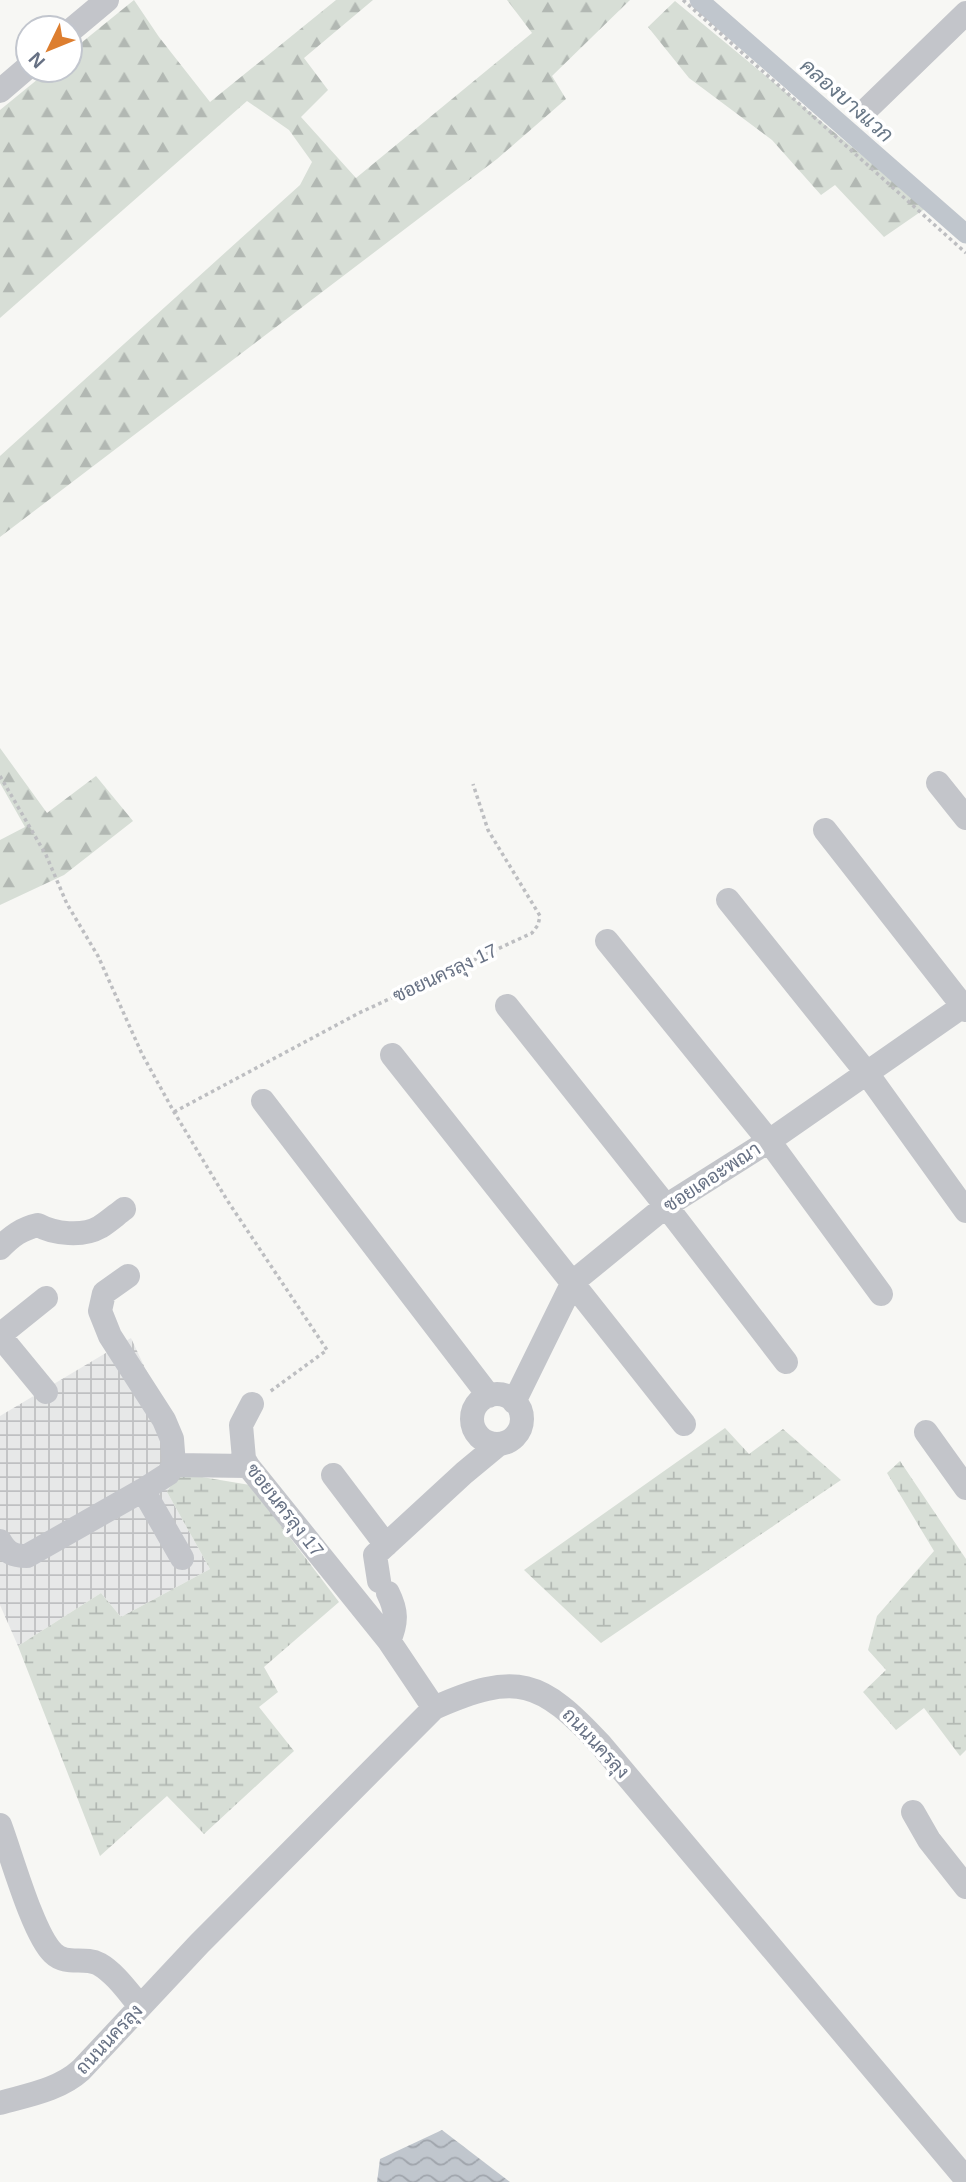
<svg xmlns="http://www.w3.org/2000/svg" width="966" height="2182" font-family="Helvetica,Sarabun,sans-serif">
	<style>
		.industrial { fill: url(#industrial-grid) }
		.forest { fill: url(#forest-firs) }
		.wetland { fill: url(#wetland-marsh) }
		.water { fill: url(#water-waves) }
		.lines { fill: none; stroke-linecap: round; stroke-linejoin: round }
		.canal { stroke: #c0c6cd; stroke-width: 19 }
		.path { stroke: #bdbec1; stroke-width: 3.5; stroke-dasharray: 3.5 3.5; stroke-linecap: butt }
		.minor { stroke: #c3c5ca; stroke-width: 24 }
		.labels { text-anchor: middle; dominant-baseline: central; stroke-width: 7; stroke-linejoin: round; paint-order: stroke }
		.street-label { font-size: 19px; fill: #677184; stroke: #fff }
		.water-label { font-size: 21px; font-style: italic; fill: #697887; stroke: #fff }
	</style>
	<defs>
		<pattern id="industrial-grid" width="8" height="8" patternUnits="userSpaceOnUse" patternTransform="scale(1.75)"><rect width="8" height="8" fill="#e7e8e8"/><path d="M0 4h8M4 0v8" fill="none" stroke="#bfc0c2"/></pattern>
		<pattern id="forest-firs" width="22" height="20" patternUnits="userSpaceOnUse" patternTransform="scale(1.75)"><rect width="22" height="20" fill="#d7ded6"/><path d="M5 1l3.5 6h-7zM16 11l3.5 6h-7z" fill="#b2b8b3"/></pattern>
		<pattern id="wetland-marsh" width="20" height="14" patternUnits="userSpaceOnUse" patternTransform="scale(1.75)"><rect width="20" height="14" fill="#d7ded6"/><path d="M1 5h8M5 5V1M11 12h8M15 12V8" fill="none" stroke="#b2b8b3"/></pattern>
		<pattern id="water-waves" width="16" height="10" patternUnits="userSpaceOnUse" patternTransform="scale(1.75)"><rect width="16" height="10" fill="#c0c6cd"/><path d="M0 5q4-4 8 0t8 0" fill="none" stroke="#a0a5ac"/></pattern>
	</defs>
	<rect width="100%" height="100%" fill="#f7f7f4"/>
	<path class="industrial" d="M131 1338 187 1458 167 1492 210 1569 121 1617 101 1593 18 1646 0 1605V1416Z"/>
	<path class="forest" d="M134 0 159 37 210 102 336 0H373L304 58 328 90 301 117 356 178 532 33 507 0H630L552 76 566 99 497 159 0 537V456L300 185 312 162 289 130 247 101 0 318V110L49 70H70V52Z
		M675 1 926 208 884 237 835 185 821 195 772 140 689 78 648 27Z
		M0 748 47 813 96 776 133 821 64 875 0 905V840L25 827 0 783Z"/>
	<path class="wetland" d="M725 1428 749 1454 783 1429 841 1480 601 1643 524 1570Z
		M900 1461 966 1559V1750L960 1756 924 1708 896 1730 863 1692 886 1670 868 1650 877 1616 934 1551 887 1473Z
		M178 1473 250 1485 339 1602 264 1667 278 1692 259 1707 294 1751 204 1834 167 1796 100 1856 18 1646 101 1593 121 1617 210 1569 167 1492Z"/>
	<path class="water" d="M442 2130 510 2182H377L380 2159Z"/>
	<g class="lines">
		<path class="canal" d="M699 0 966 234"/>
		<path class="path" d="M683 0 966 253
			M0 776 46 855 67 904 98 956 142 1054 174 1112 227 1200 327 1350 268 1393
			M174 1112 359 1013 532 933 538 925 540 916 488 830 473 784"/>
		<path class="minor" d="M70 31 107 0
			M0 91 28 67
			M867 109 966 13
			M938 783 966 818
			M825 830 966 1010
			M728 900 866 1072 966 1211
			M607 941 769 1141 881 1294
			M507 1006 666 1206 786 1362
			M392 1055 684 1424
			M263 1101 489 1396
			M0 1248C12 1236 21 1229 38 1225 54 1234 83 1237 100 1227 108 1222 116 1215 124 1209
			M128 1276 104 1293 100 1311 110 1336 164 1420 172 1439 174 1465 168 1474 143 1490 182 1558
			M0 1335 46 1298
			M0 1336 46 1392
			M472 1419a25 25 0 1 1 50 0a25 25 0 1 1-50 0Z
			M514 1402 573 1282 666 1206 769 1141 966 1004
			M252 1404 241 1425 244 1459 248 1466 389 1641 434 1708
			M926 1432 966 1488
			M174 1465 248 1466
			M333 1475 386 1545
			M0 1541C7 1553 13 1556 27 1556L143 1490
			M379 1581 375 1555 464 1473 499 1444
			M388 1593C397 1611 397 1622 389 1641
			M913 1812 929 1840 966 1887
			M0 1825C11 1854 33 1934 53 1953 66 1966 84 1956 99 1964 115 1973 128 1992 140 2006
			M0 2103C28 2095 59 2090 81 2070L199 1944 434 1708C517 1671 541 1680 601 1745L966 2179"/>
	</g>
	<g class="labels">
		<g class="street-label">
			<text transform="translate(445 973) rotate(-25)">ซอยนครลุง 17</text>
			<text transform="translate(712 1177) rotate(-33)">ซอยเดอะพณา</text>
			<text transform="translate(285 1510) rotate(52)">ซอยนครลุง 17</text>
			<text transform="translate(596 1743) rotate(47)">ถนนนครลุง</text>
			<text transform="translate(109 2039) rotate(-47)">ถนนนครลุง</text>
		</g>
		<g class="water-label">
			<text transform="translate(847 100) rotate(41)">คลองบางแวก</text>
		</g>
	</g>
	<g transform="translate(49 49) rotate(227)"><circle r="33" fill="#ffffff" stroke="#c2c6ce" stroke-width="2"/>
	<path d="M0-5L12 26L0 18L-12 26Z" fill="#dd7e2f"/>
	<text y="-10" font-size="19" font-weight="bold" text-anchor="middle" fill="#677184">N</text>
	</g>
</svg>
